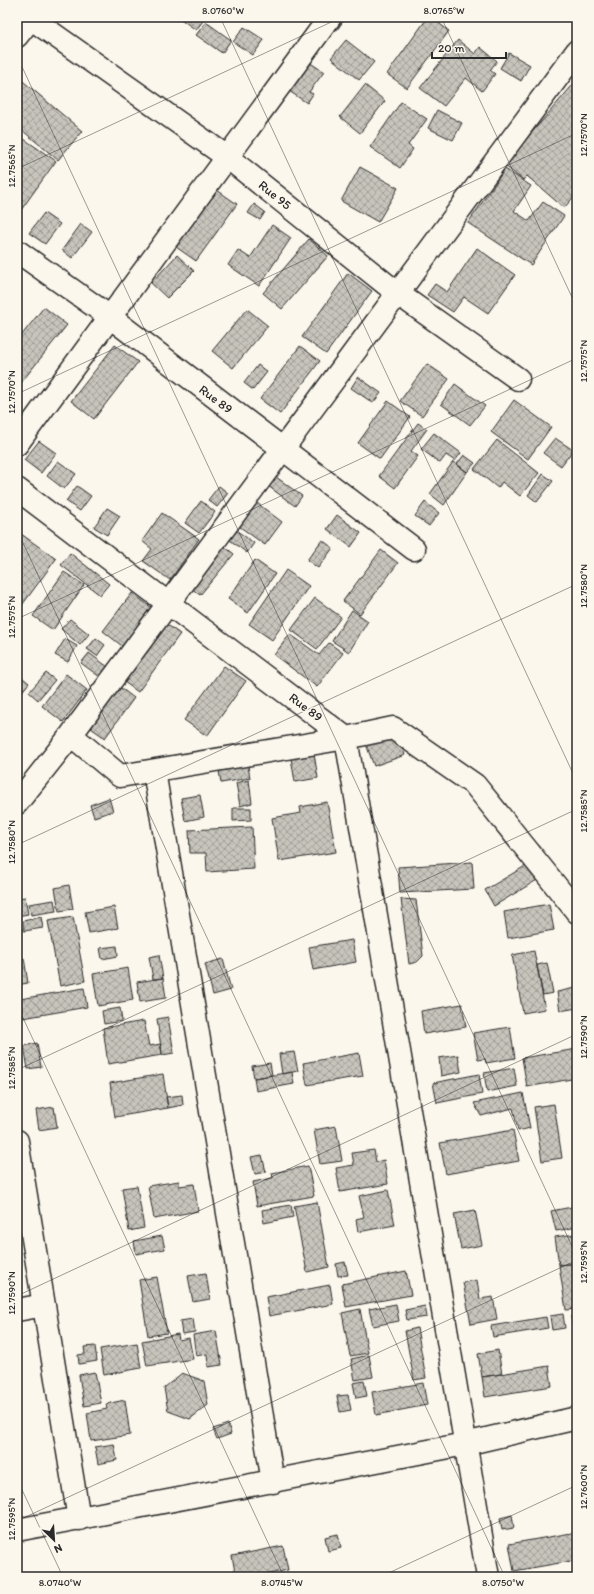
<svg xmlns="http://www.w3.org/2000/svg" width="594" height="1594" font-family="Itim,sans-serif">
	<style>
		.building { fill: url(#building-cross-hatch); stroke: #2b2b2b }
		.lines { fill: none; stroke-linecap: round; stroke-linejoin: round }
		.street-casing { stroke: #2b2b2b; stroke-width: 25 }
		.secondary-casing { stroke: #2b2b2b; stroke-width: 25 }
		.street { stroke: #fbf7ec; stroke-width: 22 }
		.secondary { stroke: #fbf7ec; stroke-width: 22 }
		.ticks { fill: none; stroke: #2b2b2b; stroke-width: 1; stroke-opacity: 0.45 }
		.labels { text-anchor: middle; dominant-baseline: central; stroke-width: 3; stroke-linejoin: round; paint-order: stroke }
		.street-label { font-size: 13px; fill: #2b2b2b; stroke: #fbf7ec }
		.neatline { fill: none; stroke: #2b2b2b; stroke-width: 1.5 }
		.ticks-label { font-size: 10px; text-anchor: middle; fill: #2b2b2b }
	</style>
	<defs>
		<pattern id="building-cross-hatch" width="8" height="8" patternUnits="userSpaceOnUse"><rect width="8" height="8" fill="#c7c4bc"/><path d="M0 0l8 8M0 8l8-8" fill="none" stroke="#a29f99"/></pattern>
	</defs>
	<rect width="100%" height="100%" fill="#fbf7ec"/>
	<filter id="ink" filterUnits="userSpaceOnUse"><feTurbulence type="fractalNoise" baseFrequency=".025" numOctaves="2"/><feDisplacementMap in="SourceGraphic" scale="8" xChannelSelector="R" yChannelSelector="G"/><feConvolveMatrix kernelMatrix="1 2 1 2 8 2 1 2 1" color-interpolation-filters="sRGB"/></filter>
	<g filter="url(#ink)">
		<path class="building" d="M178 17H206L196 30Z
			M332 17H346L337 30 327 24Z
			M428 17H431L449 31 407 88 387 74Z
			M206 22 231 40 222 53 196 35Z
			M244 27 264 40 253 55 233 42Z
			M346 40 374 62 359 80 331 58Z
			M458 40 475 54 480 47 497 61 490 70 495 74 482 91 466 78 444 106 420 88Z
			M509 53 530 65 521 81 500 68Z
			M309 62 324 72 309 92 313 94 307 103 289 91Z
			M18 77 82 131 58 160 17 126Z
			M577 80V119L572 125 577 129V193L564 208 527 176 523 180 504 165Z
			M365 85 385 101 360 133 340 117Z
			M401 102 427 119 408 145 413 149 400 168 370 147Z
			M437 110 462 123 453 140 428 128Z
			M24 139 56 161 21 210 17 207V149Z
			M360 167 398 188 378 222 341 201Z
			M505 169 531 186 514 211 529 221 543 202 564 216 531 265 468 223Z
			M217 190 237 204 196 261 176 247Z
			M254 204 265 212 260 220 248 213Z
			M44 213 60 224 45 244 29 233Z
			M81 224 92 232 72 258 62 250Z
			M272 225 291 238 259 286 228 265 238 250 250 258Z
			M309 239 328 256 282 309 263 293Z
			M477 248 515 275 488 313 464 297 453 312 427 295 435 284 447 292Z
			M177 255 194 271 167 298 151 283Z
			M348 273 372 291 326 354 302 337Z
			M44 307 67 325 20 384 17 381V341Z
			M247 309 268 326 233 368 212 351Z
			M115 345 138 362 94 419 71 401Z
			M300 346 320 361 280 414 260 399Z
			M427 364 449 379 422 416 400 401Z
			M258 365 267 372 253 390 244 383Z
			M358 377 381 393 373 403 351 388Z
			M455 384 485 406 470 425 441 404Z
			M514 400 551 427 528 459 491 432Z
			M388 401 410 417 380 459 358 443Z
			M418 423 427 429 411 451 418 456 395 488 379 476Z
			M434 433 461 453 455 461 446 455 440 463 421 449Z
			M555 438 573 450 561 466 543 453Z
			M497 440 539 473 520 496 502 482 498 488 474 469Z
			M39 441 56 453 41 473 24 460Z
			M464 455 475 463 467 472 457 464Z
			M58 461 76 474 64 489 47 476Z
			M453 462 467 472 444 505 430 494Z
			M268 471 302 496 295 506 260 480Z
			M543 474 553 481 537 502 528 495Z
			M77 486 91 496 80 511 66 501Z
			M219 486 228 493 217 507 208 500Z
			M253 500 282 522 265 545 236 524Z
			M201 501 215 512 199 533 185 523Z
			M425 502 439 513 429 526 415 516Z
			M107 508 120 516 107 535 94 527Z
			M162 513 199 539 170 580 143 561 152 549 142 541Z
			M337 515 361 533 351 547 327 529Z
			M233 528 254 543 247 553 226 537Z
			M17 531 56 559 17 612Z
			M322 540 333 548 318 568 307 560Z
			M220 543 234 554 200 595 186 584Z
			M381 550 398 563 360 614 343 601Z
			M70 553 109 584 100 595 61 565Z
			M255 560 275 574 248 613 228 599Z
			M286 570 309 586 272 640 249 624Z
			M64 572 84 585 53 630 33 616Z
			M132 593 152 608 122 646 103 631Z
			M315 598 341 617 317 649 291 630Z
			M352 610 368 621 349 652 332 641Z
			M70 619 89 634 80 645 61 629Z
			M162 621 180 634 138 692 120 679Z
			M290 634 319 655 329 643 343 653 317 687 274 655Z
			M96 638 105 645 97 656 87 649Z
			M65 639 77 646 68 662 55 655Z
			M89 653 108 667 100 677 81 663Z
			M224 666 246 681 207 736 184 720Z
			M17 673 29 683 20 694 17 691Z
			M46 673 55 680 38 700 29 692Z
			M66 674 87 690 63 722 42 706Z
			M117 685 134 698 105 738 88 726Z
			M397 733 405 755 374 766 366 744Z
			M314 754 318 778 295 782 291 758Z
			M248 766 250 778 221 783 219 771Z
			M249 780 252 803 240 806 236 783Z
			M200 795 204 817 185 821 181 798Z
			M109 798 113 811 94 817 90 805Z
			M327 802 336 852 279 861 272 818 301 813 300 807Z
			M233 808H251V820L233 821Z
			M252 827 254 869 207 872 206 853H190L189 830Z
			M472 862 474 889 400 893 398 867Z
			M527 865 537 880 494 906 485 890Z
			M69 885 73 909 59 911 55 888Z
			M25 897 28 914 17 916V898Z
			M401 899 416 900 423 956 417 962 409 964Z
			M54 900 56 911 31 915 29 904Z
			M549 904 554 930 508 938 504 912Z
			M114 907 118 928 89 933 85 912Z
			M41 917 43 928 24 931 23 921Z
			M73 917 85 981 60 986 48 921Z
			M352 940 356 962 313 970 309 947Z
			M117 946 118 956 102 959 100 948Z
			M534 951 545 1009 523 1013 512 955Z
			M159 955 163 978 153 979 149 957Z
			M24 958 28 983 17 985V960Z
			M223 959 231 990 213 995 205 964Z
			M547 963 553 993 543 995 537 965Z
			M128 968 133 1000 98 1006 93 974Z
			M163 978 166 998 140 1002 137 982Z
			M84 988 87 1007 23 1018 20 999Z
			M575 988 577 1008 560 1011 557 992Z
			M462 1004 466 1027 424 1034 421 1011Z
			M120 1008 122 1021 104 1024 102 1011Z
			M168 1017 174 1053 162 1055 157 1019Z
			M144 1021 149 1046 161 1044 162 1055 108 1064 103 1028Z
			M510 1027 515 1058 486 1063 485 1059 478 1060 473 1033Z
			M37 1043 41 1067 28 1069 24 1046Z
			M577 1049V1078L527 1087 522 1058Z
			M294 1052 298 1071 282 1074 279 1054Z
			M359 1053 363 1076 307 1085 303 1063Z
			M458 1055 461 1072 441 1076 439 1058Z
			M270 1063 272 1075 254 1078 252 1066Z
			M514 1068 517 1086 487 1092 484 1073Z
			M292 1072 294 1084 256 1091 254 1078Z
			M163 1074 168 1108 115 1117 110 1083Z
			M479 1074 482 1094 437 1103 433 1083Z
			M523 1093 530 1128 518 1131 513 1108 481 1116 474 1103Z
			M182 1095 183 1105 168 1108 166 1097Z
			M554 1104 562 1158 542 1161 534 1107Z
			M54 1107 57 1127 39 1130 36 1110Z
			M336 1126 342 1161 320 1164 314 1130Z
			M513 1130 519 1161 446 1174 440 1143Z
			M374 1150 376 1162 384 1160 388 1184 340 1192 336 1168 354 1165 352 1153Z
			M262 1155 266 1172 255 1174 251 1157Z
			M308 1166 314 1196 257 1206 253 1182 273 1178 272 1173Z
			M179 1181V1186L194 1184 198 1211 154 1219 148 1186Z
			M137 1186 144 1228 129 1231 122 1188Z
			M388 1190 395 1225 358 1232 356 1219 364 1217 359 1196Z
			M317 1202 329 1267 307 1272 294 1206Z
			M291 1205 293 1217 264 1223 262 1210Z
			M577 1206V1227L556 1231 551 1211Z
			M475 1210 482 1245 461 1249 454 1214Z
			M575 1234 577 1263 559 1265 555 1237Z
			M162 1236 165 1249 136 1254 134 1241Z
			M345 1262 348 1275 338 1276 336 1264Z
			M577 1263V1309L566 1310 559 1265Z
			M406 1271 411 1295 346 1307 342 1284Z
			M206 1273 210 1299 193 1302 188 1276Z
			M157 1277 167 1333 148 1336 139 1280Z
			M477 1280 480 1299 493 1297 497 1319 471 1324 463 1282Z
			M330 1285 333 1304 269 1316 266 1297Z
			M396 1304 399 1321 373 1326 369 1309Z
			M425 1306 427 1317 407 1320 405 1310Z
			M360 1309 368 1353 350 1356 342 1313Z
			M563 1314 565 1328 552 1330 550 1316Z
			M577 1316V1347H576L571 1317Z
			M546 1317 548 1328 493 1337 491 1326Z
			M193 1319 195 1332 182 1334 180 1321Z
			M417 1328 426 1378 414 1380 405 1331Z
			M216 1331 222 1365 208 1367 207 1354 196 1356 193 1335Z
			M178 1334 179 1340 189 1338 193 1359 147 1366 142 1341Z
			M137 1343 141 1368 104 1375 100 1349Z
			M95 1346 97 1361 79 1364 78 1355 85 1354 84 1347Z
			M498 1350 502 1374 482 1377 478 1354Z
			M369 1355 373 1377 355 1380 351 1359Z
			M549 1366 552 1386 485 1397 482 1377Z
			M95 1372 101 1403 84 1406 79 1375Z
			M182 1373 204 1381 208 1405 190 1419 168 1411 164 1388Z
			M364 1381 367 1396 356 1398 353 1383Z
			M423 1383 427 1405 376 1415 372 1392Z
			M348 1395 351 1410 340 1412 337 1396Z
			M125 1400 130 1435 91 1441 87 1413 107 1409 106 1404Z
			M228 1424 231 1434 217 1439 213 1429Z
			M114 1444 117 1460 98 1464 95 1447Z
			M512 1515 514 1528 502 1530 500 1518Z
			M577 1532V1560L514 1571 509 1544Z
			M338 1534 341 1548 328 1551 325 1537Z
			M283 1546 288 1570 255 1577H236L232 1556Z"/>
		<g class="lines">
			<defs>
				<path id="street" d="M29 17 227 157 397 293 518 379
					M17 36 32 17
					M17 251 110 317 414 549
					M17 444 330 17
					M17 489 346 738
					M71 735 120 776 346 738 393 728 475 785 577 912
					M346 738 488 1577
					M154 771 273 1482
					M17 803 71 735 577 51
					M17 1141 79 1519
					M17 1310 44 1305"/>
				<path id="secondary" d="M17 1530 465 1444 577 1418"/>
			</defs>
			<use href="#street" class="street-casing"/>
			<use href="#secondary" class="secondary-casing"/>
			<use href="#street" class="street"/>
			<use href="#secondary" class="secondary"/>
		</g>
	</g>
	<path class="ticks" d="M220 17 577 782M441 17 577 308M17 56 577 1257M17 169 342 17M17 394 577 133M17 530 505 1577M17 619 577 358M17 845 577 584M17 1005 284 1577M17 1070 577 809M17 1296 577 1034M17 1479 63 1577M17 1521 577 1260M380 1577 577 1485"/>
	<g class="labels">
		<g class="street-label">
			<text transform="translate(275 195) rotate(39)">Rue 95</text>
			<text transform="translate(216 399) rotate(37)">Rue 89</text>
			<text transform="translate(306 707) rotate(37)">Rue 89</text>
		</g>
	</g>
	<rect width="594" height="1594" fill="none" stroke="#fbf7ec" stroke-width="44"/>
	<g transform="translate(54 1540) rotate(155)" stroke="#fbf7ec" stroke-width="3" paint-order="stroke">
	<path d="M0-3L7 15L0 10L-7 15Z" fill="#2b2b2b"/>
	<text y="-6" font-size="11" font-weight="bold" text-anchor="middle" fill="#2b2b2b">N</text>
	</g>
	<path d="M432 52v6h74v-6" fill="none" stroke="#2b2b2b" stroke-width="2"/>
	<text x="438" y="52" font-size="12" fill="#2b2b2b" stroke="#fbf7ec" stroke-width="3" paint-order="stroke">20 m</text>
	<rect x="22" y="22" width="550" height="1550" class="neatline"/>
	<g class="ticks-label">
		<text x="223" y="14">8.0760°W</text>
		<text x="444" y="14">8.0765°W</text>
		<text transform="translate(583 135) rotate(-90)" y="4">12.7570°N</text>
		<text transform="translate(11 166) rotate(-90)" y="4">12.7565°N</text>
		<text transform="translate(583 361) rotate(-90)" y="4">12.7575°N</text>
		<text transform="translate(11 392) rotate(-90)" y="4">12.7570°N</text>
		<text transform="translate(583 586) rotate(-90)" y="4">12.7580°N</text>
		<text transform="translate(11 617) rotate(-90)" y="4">12.7575°N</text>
		<text transform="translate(583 811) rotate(-90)" y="4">12.7585°N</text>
		<text transform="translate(11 842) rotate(-90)" y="4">12.7580°N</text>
		<text transform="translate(583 1037) rotate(-90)" y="4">12.7590°N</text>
		<text transform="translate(11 1068) rotate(-90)" y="4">12.7585°N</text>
		<text transform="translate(583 1262) rotate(-90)" y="4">12.7595°N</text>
		<text transform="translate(11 1293) rotate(-90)" y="4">12.7590°N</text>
		<text transform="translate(583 1487) rotate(-90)" y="4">12.7600°N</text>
		<text transform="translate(11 1519) rotate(-90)" y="4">12.7595°N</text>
		<text x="60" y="1586">8.0740°W</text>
		<text x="282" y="1586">8.0745°W</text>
		<text x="503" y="1586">8.0750°W</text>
	</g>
</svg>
